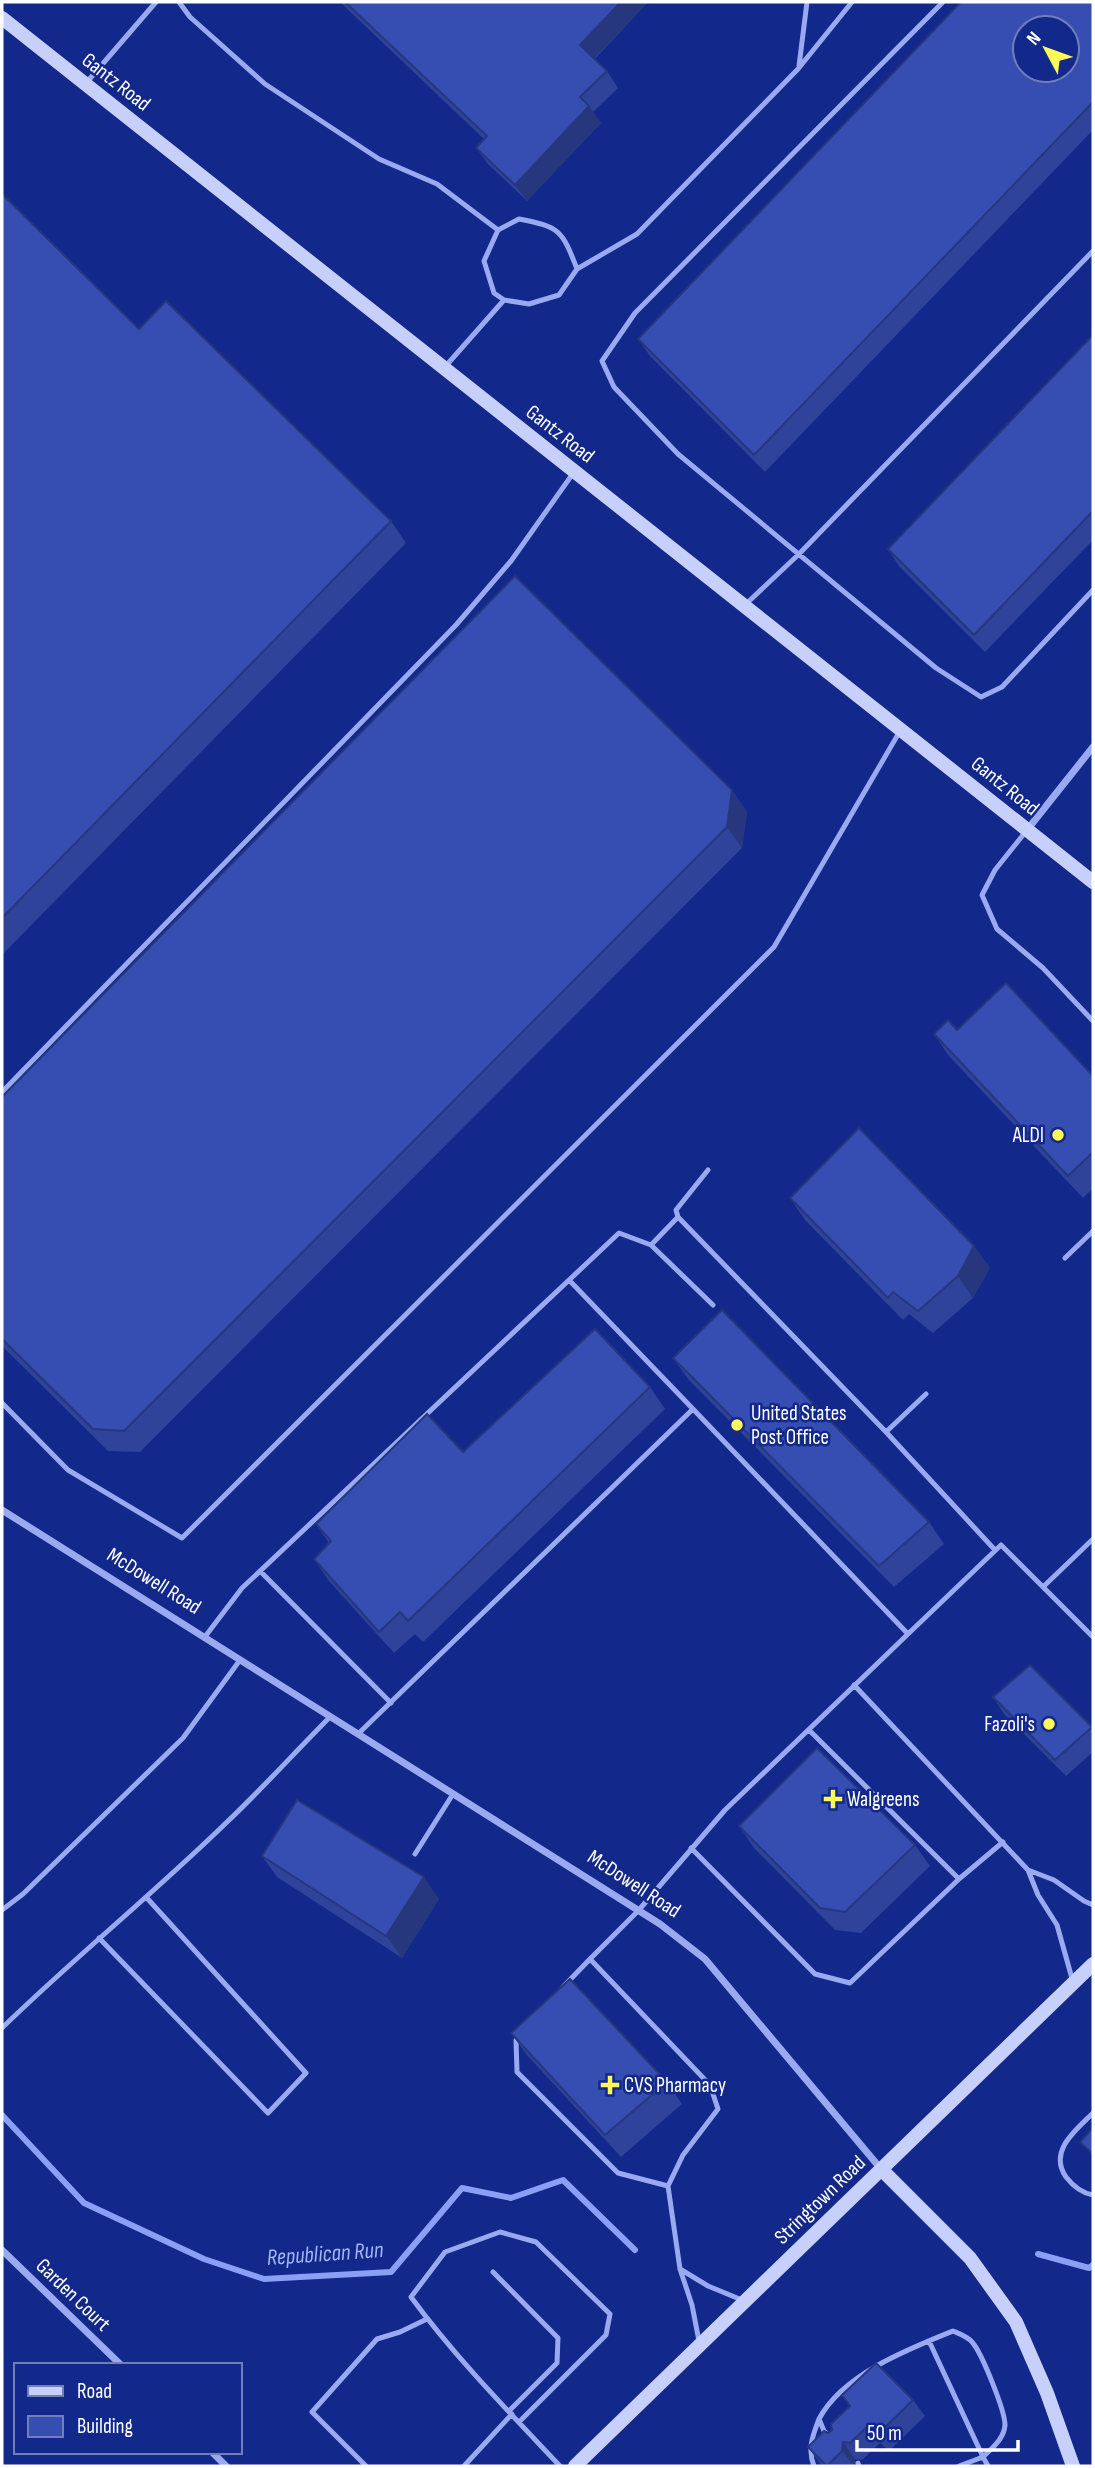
<svg xmlns="http://www.w3.org/2000/svg" width="1095" height="2468" font-family="'Sofia Sans Condensed',sans-serif">
	<style>
		.lines { fill: none; stroke-linecap: round; stroke-linejoin: round }
		.stream { stroke: #8aa0f4; stroke-width: 6 }
		.lane { stroke: #99aaf0; stroke-width: 5 }
		.street { stroke: #99aaf0; stroke-width: 7 }
		.secondary { stroke: #c7d0fb; stroke-width: 14 }
		.wall { fill: #2e4399 }
		.shaded-wall { fill: #26377d }
		.building { fill: #364eb2; stroke: #26377d; stroke-width: 2; fill-rule: evenodd }
		.poi-dot { fill: #fff958; stroke: #12288a; stroke-width: 2.5 }
		.labels { text-anchor: middle; dominant-baseline: central; stroke-width: 5; stroke-linejoin: round; paint-order: stroke }
		.street-label { font-size: 21px; fill: #fff; stroke: #12288a }
		.poi-label { font-size: 21px; fill: #fff; stroke: #12288a; text-anchor: start }
		.water-label { font-size: 23px; font-style: italic; fill: #a4b5f8; stroke: #12288a }
	</style>
	<rect width="100%" height="100%" fill="#12288a"/>
	<g class="lines">
		<path class="stream" d="M2 2115 84 2203 204 2259 264 2279 391 2272 462 2188 511 2198 563 2180 635 2250
			M1038 2254 1089 2268 1093 2265"/>
		<path class="lane" d="M179 2 190 17 265 84 379 159 437 184 498 230
			M943 2 635 313 602 361 614 387 678 454 936 668 981 697 1002 687 1093 590
			M799 66 807 2
			M87 82 156 2
			M519 219C560 227 562 230 577 269L559 295 529 304 504 300 494 293 484 261 498 230Z
			M577 269 637 234 798 69 852 2
			M444 368 504 300
			M746 604 798 555 1093 251
			M1027 830 995 870 982 895 997 929 1043 968 1093 1021
			M2 1092 456 625 511 561 574 472
			M708 1170 676 1210 678 1217 886 1432 995 1550
			M651 1245 678 1217
			M1065 1258 1093 1231
			M569 1280 693 1409
			M2 1403 68 1470 182 1538 774 947 900 731
			M886 1432 926 1394
			M260 1571 391 1703
			M1043 1587 1093 1539
			M908 1634 1001 1545 1093 1637
			M204 1638 242 1588 619 1233 651 1245 713 1305
			M854 1685 1028 1870 1038 1895 1057 1925 1073 1982
			M809 1730 959 1879
			M358 1734 693 1409 908 1634 725 1810 638 1911 590 1959 710 2085 718 2109 683 2155 668 2186 680 2269 692 2305 699 2341
			M691 1848 815 1974 850 1983 959 1879 1003 1842
			M415 1854 453 1794
			M1028 1870 1054 1880 1084 1901 1093 1905
			M2 1910 23 1894 183 1738 240 1660
			M99 1938 268 2113 306 2073 146 1897
			M563 1987 590 1959
			M2 2028C75 1957 153 1894 226 1823 262 1789 295 1752 330 1717
			M519 2036 516 2040 517 2072 618 2173 668 2186
			M1093 2113C1076 2130 1048 2151 1066 2177 1073 2186 1082 2193 1093 2195
			M680 2269 708 2286 742 2300
			M493 2272 558 2338 557 2363 509 2411
			M929 2341 983 2457 959 2466
			M519 2422 606 2335 610 2314 536 2242 500 2232 445 2252 411 2297C455 2357 509 2412 560 2466
			M830 2437 824 2431 819 2419C842 2375 908 2349 953 2331 960 2334 968 2337 972 2342 982 2353 1005 2411 1005 2425 1004 2439 992 2448 983 2457L988 2466
			M858 2463 859 2466
			M366 2466 312 2412 377 2339 400 2332 427 2319
			M464 2466 512 2414
			M814 2466C807 2449 813 2435 819 2419"/>
		<path class="street" d="M1027 830 1093 747
			M2 1510 660 1924 705 1959 881 2169
			M2 2250 121 2365
			M212 2452 226 2466"/>
		<path class="secondary" d="M2 18 1093 882
			M882 2170 970 2258 1016 2322 1047 2393 1073 2466
			M575 2466 1093 1964"/>
	</g>
	<path class="wall" d="M340 2H648L595 59 607 71 618 88 593 112 601 123 527 201 488 164 476 148 484 139Z
		M1093 2V130L765 472 650 356 638 339Z
		M2 194 139 329 391 521 406 543 2 955Z
		M1093 335V540L985 652 899 566 888 549Z
		M732 790 747 812 742 848 140 1452 108 1451 2 1346V1097Z
		M957 1030 1093 1076V1188L1083 1198 949 1056 934 1034Z
		M790 1198 974 1246 990 1268 973 1298 933 1333 909 1314 903 1320 805 1220Z
		M673 1358 929 1522 944 1544 894 1587 688 1379Z
		M650 1387 665 1409 423 1642 415 1634 394 1653 329 1581 314 1559 329 1543 316 1524 463 1452Z
		M993 1697 1092 1727 1093 1729V1752L1066 1776 1004 1714Z
		M739 1826 915 1845 930 1866 861 1933 835 1930 754 1848Z
		M262 1856 439 1899 402 1958 277 1877Z
		M511 2033 667 2082 682 2104 621 2157 526 2054Z
		M842 2395 913 2400 925 2416 889 2451 880 2443 862 2460 855 2459 854 2466H822L808 2447 832 2430 850 2406Z"/>
	<path class="shaded-wall" d="M621 2H648L592 61 580 45Z
		M589 106 601 123 527 201 515 185Z
		M732 790 747 812 742 848 727 827Z
		M974 1246 990 1268 973 1298 958 1276Z
		M424 1877 439 1899 402 1958 386 1936Z
		M843 2442 855 2459 854 2466 842 2451Z"/>
	<path class="building" d="M345 2H621L580 45 607 71 580 97 589 106 515 185 476 148 487 136Z
		M961 2H1093V102L754 455 638 339ZM1025 28H1067V70H1025Z
		M2 194 139 329 166 301 391 521 2 918Z
		M1093 335V511L974 635 888 549Z
		M515 576 732 790 727 827 124 1431 93 1429 2 1339V1097Z
		M1006 983 1093 1076V1152L1068 1176 934 1034 948 1020 957 1030Z
		M859 1128 974 1246 958 1276 918 1311 893 1292 888 1298 790 1198Z
		M722 1310 929 1522 879 1566 673 1358Z
		M595 1329 650 1387 408 1621 400 1612 379 1632 314 1559 331 1541 316 1524 427 1414 463 1452Z
		M1030 1665 1092 1727 1055 1760 993 1697Z
		M817 1748 915 1845 845 1912 820 1908 739 1826Z
		M297 1800 424 1877 386 1936 262 1856Z
		M570 1979 667 2082 605 2135 511 2033Z
		M1093 2128V2154L1080 2142Z
		M876 2363 913 2400 878 2434 868 2426 850 2443 843 2442 842 2451 827 2466 808 2447 824 2431 828 2433 832 2430 831 2424 850 2406 842 2395Z"/>
	<g class="poi-dot">
		<circle cx="1058" cy="1135" r="7"/>
		<circle cx="737" cy="1425" r="7"/>
		<circle cx="1049" cy="1724" r="7"/>
		<path d="M829.5 1788.5h7v7h7v7h-7v7h-7v-7h-7v-7h7z"/>
		<path d="M606.5 2074.5h7v7h7v7h-7v7h-7v-7h-7v-7h7z"/>
	</g>
	<g class="labels">
		<g class="street-label">
			<text transform="translate(116 82) rotate(38)">Gantz Road</text>
			<text transform="translate(560 434) rotate(38)">Gantz Road</text>
			<text transform="translate(1005 786) rotate(39)">Gantz Road</text>
			<text transform="translate(154 1581) rotate(32)">McDowell Road</text>
			<text transform="translate(634 1884) rotate(33)">McDowell Road</text>
			<text transform="translate(820 2200) rotate(-44)">Stringtown Road</text>
			<text transform="translate(73 2295) rotate(44)">Garden Court</text>
		</g>
		<g class="poi-label">
			<text x="1044" y="1135" text-anchor="end">ALDI</text>
			<text x="751" y="1413">United States<tspan x="751" dy="24">Post Office</tspan></text>
			<text x="1035" y="1724" text-anchor="end">Fazoli's</text>
			<text x="847" y="1799">Walgreens</text>
			<text x="624" y="2085">CVS Pharmacy</text>
		</g>
		<g class="water-label">
			<text transform="translate(325 2254) rotate(-4)">Republican Run</text>
		</g>
	</g>
	<rect width="1095" height="2468" fill="none" stroke="#ffffff" stroke-width="7"/>
	<rect x="14" y="2363" width="228" height="91" fill="#12288a" stroke="#717eb9" stroke-width="2"/>
	<rect x="28" y="2386" width="35" height="10" fill="#c7d0fb" stroke="#717eb9" stroke-width="2"/>
	<text x="77" y="2398" font-size="21" fill="#ffffff">Road</text>
	<rect x="28" y="2416" width="35" height="21" fill="#364eb2" stroke="#717eb9" stroke-width="2"/>
	<text x="77" y="2433" font-size="21" fill="#ffffff">Building</text>
	<g transform="translate(1046 49) rotate(311)"><circle r="33" fill="#12288a" stroke="#717eb9" stroke-width="2"/>
	<path d="M0-5L12 26L0 18L-12 26Z" fill="#fff958"/>
	<text y="-10" font-size="19" font-weight="bold" text-anchor="middle" fill="#ffffff">N</text>
	</g>
	<path d="M857 2440v10h161v-10" fill="none" stroke="#ffffff" stroke-width="3.5"/>
	<text x="867" y="2440" font-size="21" fill="#ffffff" stroke="#12288a" stroke-width="5" paint-order="stroke">50 m</text>
</svg>
